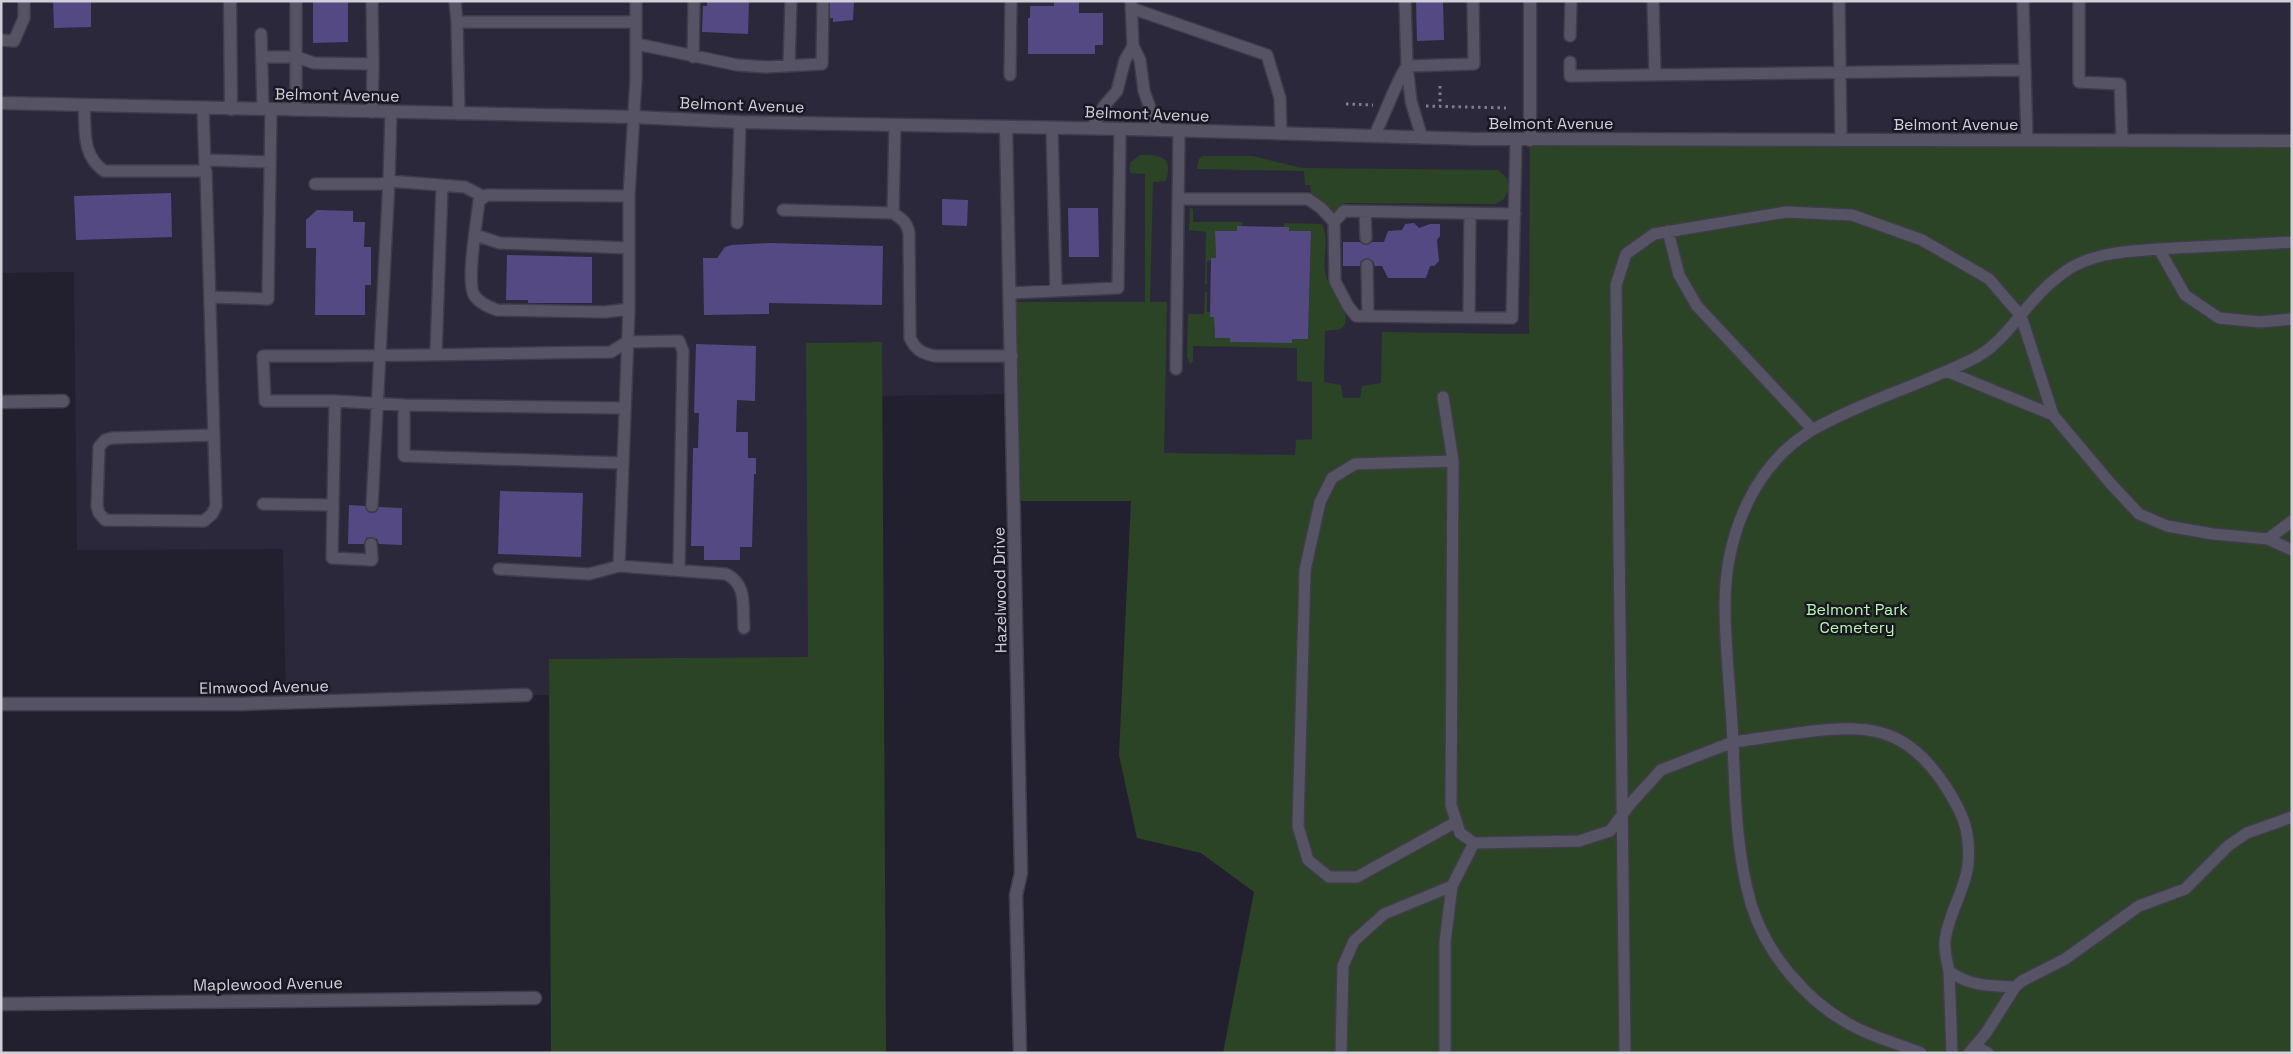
<svg xmlns="http://www.w3.org/2000/svg" width="2293" height="1054" font-family="'Space Grotesk',sans-serif">
	<style>
		.built { fill: #2b283c }
		.green { fill: #2c4426 }
		.building { fill: #554983 }
		.lines { fill: none; stroke-linecap: round; stroke-linejoin: round }
		.service-casing { stroke: #3f3d49; stroke-width: 14 }
		.minor-casing { stroke: #3f3d49; stroke-width: 15 }
		.tertiary-casing { stroke: #3f3d49; stroke-width: 15 }
		.secondary-casing { stroke: #3f3d49; stroke-width: 15 }
		.path { stroke: #807e89; stroke-width: 3; stroke-dasharray: 2.5 4; stroke-linecap: butt }
		.service { stroke: #565464; stroke-width: 11 }
		.minor { stroke: #565464; stroke-width: 12 }
		.tertiary { stroke: #565464; stroke-width: 12 }
		.secondary { stroke: #565464; stroke-width: 12 }
		.labels { text-anchor: middle; dominant-baseline: central; stroke-width: 5; stroke-linejoin: round; paint-order: stroke }
		.street-label { font-size: 16px; fill: #d1d0d9; stroke: #191724 }
		.park-label { font-size: 16px; fill: #b8f8a9; stroke: #191724 }
	</style>
	<rect width="100%" height="100%" fill="#22202e"/>
	<path class="built" d="M1 1H2292V141L1530 140V334L1388 333 1387 409 1317 464 1165 502 1012 394 882 396V342L807 343 808 657 549 659V695L286 703 283 549 77 550 74 272 1 273Z"/>
	<path class="green" d="M1530 140 2292 141V1053H1223L1254 892 1201 853 1137 838 1119 755 1131 501H1014L1010 304H1016V302H1145V174L1130 173V163L1140 155C1161 155 1173 156 1166 181L1153 182 1150 302H1167L1164 453 1295 455 1296 440 1312 439V382L1297 381V348L1193 346V361L1190 364 1187 356 1188 314H1204L1205 292H1207V312H1210V317H1214L1215 338H1230V342L1291 343 1292 339H1308L1311 231H1289V227H1284V223L1322 224C1331 241 1320 262 1327 279 1332 293 1356 315 1341 329L1325 331 1324 382 1341 385 1343 398H1360L1362 386 1381 383 1382 332 1529 334Z
		M1202 156H1252L1302 168 1498 170 1507 178 1509 189 1504 199 1495 204 1345 203 1333 214 1326 204 1311 193 1310 185H1305L1304 171 1197 169 1199 159Z
		M1190 208 1193 209V222H1242V226L1237 227V231L1215 232 1216 258 1207 262V284H1205L1206 232 1189 230Z
		M882 342 886 1053H551L549 659 808 657 806 343Z"/>
	<path class="building" d="M53 1H91V27L54 28Z
		M313 1H348V42L313 43Z
		M707 1H749L748 34 702 32 703 6H707Z
		M830 1H854L853 20 833 22V18H830Z
		M1054 1 1079 2V13H1103V45H1095V54H1028V18H1030V6H1054Z
		M1416 1H1443L1444 40 1417 41Z
		M171 193 172 237 76 240 74 196Z
		M942 199 968 200 967 226 942 225Z
		M1068 208H1098L1099 257H1069Z
		M317 210 353 211V222H365L364 247H371V285H365V315H315L316 248H306V220Z
		M1414 223 1419 228 1430 224H1440V236L1437 240 1439 261 1434 266H1430L1426 278H1388L1382 266H1375L1373 261 1367 258 1361 261 1360 266H1343V242H1360L1366 245 1372 242H1384L1388 231 1402 230 1405 224Z
		M1237 226 1289 227V231H1311L1308 339H1292V343L1230 342V338H1215L1214 317H1210L1211 258H1216L1215 231H1237Z
		M770 243 883 246 882 305 769 303V314L704 315 703 258H717L725 247 731 245Z
		M507 255 592 257V303H528V300H506Z
		M696 344 756 346 755 401 737 400 736 432H748V458H756V474H754L752 547H740V560H704V546H691L693 448H698L699 413H694Z
		M500 491 583 493 581 557 498 554Z
		M349 505 365 506 368 512 371 513 376 512 379 507 402 508V545L379 544 377 539 371 537 366 538 364 544H348Z"/>
	<g class="lines">
		<defs>
			<path id="service" d="M455 1 457 22 459 114
				M1405 1 1407 66 1411 101 1422 138
				M1653 1 1655 75
				M1839 1 1841 140
				M2023 1 2027 140
				M2079 1V82L2120 84 2122 140
				M1131 2 1133 46 1140 60 1144 91 1158 130
				M1131 8 1267 55 1280 98 1281 134
				M457 22H636
				M261 34 263 109
				M1570 36 1571 1
				M1 40 14 41 24 18V1
				M637 44 737 65 766 67 822 64 823 1
				M262 57H297L314 63 373 64 372 1
				M693 57 694 1
				M1570 62V76L2024 70
				M789 66 791 1
				M1407 66 1474 64 1473 1
				M1010 75 1011 1
				M84 105C86 131 81 154 104 171H206L216 506 212 514 204 521 105 520 99 513 97 506 99 447 105 440 112 438 214 435
				M203 108 205 167
				M296 110V1
				M372 112 373 64
				M895 125 893 213C902 219 907 222 909 233L910 338C916 350 921 353 935 356H1012
				M1052 128 1056 290
				M1092 128 1104 106 1117 91 1125 60 1133 46
				M1374 136C1386 113 1393 88 1407 66
				M205 160 270 162
				M315 184H381L389 181 465 187 484 197
				M629 196 487 195 479 201C477 221 466 280 474 295 479 303 489 307 497 310L605 312 629 309
				M1178 199H1308L1321 208 1334 222 1335 281 1348 306 1356 316 1512 318 1516 140
				M783 210 893 213
				M1365 212 1366 238
				M1334 222 1344 211 1515 214
				M737 223 740 122
				M1668 231 1679 275 1697 306 1813 430
				M475 235 500 243 629 248
				M2159 249 2185 295 2219 318 2260 322 2292 319
				M1367 265 1368 316
				M1010 293 1118 288 1120 129
				M210 297 268 299 271 109
				M1469 317 1470 213
				M436 353 442 186
				M1176 369 1179 131
				M1443 397 1453 461 1451 805 1460 833 1474 843 1579 841 1610 831 1631 803 1661 770 1733 742C1735 795 1736 852 1751 904 1766 953 1806 1001 1851 1025 1874 1038 1897 1043 1921 1053
				M335 401 332 558 372 560 371 544
				M404 405 335 401H265L263 356C379 357 495 353 611 352L627 342 679 341 683 351 679 570
				M2053 415 2111 484 2139 514 2167 526 2213 534 2268 539 2292 550
				M1453 461 1355 464 1332 478 1320 502 1305 570 1298 826 1308 860 1329 877H1357L1456 822
				M623 463 404 456V405L624 408
				M263 504 333 505
				M372 506 389 181 391 112
				M2268 539 2292 521
				M619 566 629 309V196L636 79V1
				M499 569 589 574 619 566 726 574C748 585 742 606 744 628
				M1949 971C1947 961 1944 951 1945 941 1948 914 1965 891 1968 865 1971 831 1963 814 1946 787 1907 727 1870 724 1805 732 1781 735 1757 739 1733 742 1731 697 1725 649 1725 605 1725 537 1753 464 1814 429 1864 401 1920 385 1971 360 2007 343 2023 305 2053 281 2060 275 2069 268 2078 264 2103 252 2133 251 2160 249 2204 246 2248 245 2292 242
				M1975 1046 1988 1053
				M1341 1053 1343 966 1354 941 1384 914 1452 886
				M1445 1053V942L1452 886 1474 843
				M1625 1053 1616 285 1626 254 1654 234 1786 212 1852 215 1922 240 1989 279 2021 316 2053 415 1946 371
				M1952 1053 1949 971C1968 986 1991 986 2015 987
				M1969 1053 1986 1033 2015 987 2022 981 2065 959 2139 906 2185 889 2228 846 2247 833 2292 817"/>
			<path id="minor" d="M230 1 231 109
				M1006 127 1021 873 1016 895 1020 1053
				M1 402 63 401
				M1 704H242L526 695
				M1 1004 535 998"/>
			<path id="tertiary" d="M1530 1V140"/>
			<path id="secondary" d="M1 103 634 117 740 122 1129 129 1477 139 2292 141"/>
		</defs>
		<use href="#service" class="service-casing"/>
		<use href="#minor" class="minor-casing"/>
		<use href="#tertiary" class="tertiary-casing"/>
		<use href="#secondary" class="secondary-casing"/>
		<path class="path" d="M1440 86V106
			M1346 104 1373 105
			M1426 106 1506 108"/>
		<use href="#service" class="service"/>
		<use href="#minor" class="minor"/>
		<use href="#tertiary" class="tertiary"/>
		<use href="#secondary" class="secondary"/>
	</g>
	<g class="labels">
		<g class="street-label">
			<text transform="translate(337 95) rotate(1)">Belmont Avenue</text>
			<text transform="translate(742 105) rotate(2)">Belmont Avenue</text>
			<text transform="translate(1147 114) rotate(2)">Belmont Avenue</text>
			<text x="1551" y="123">Belmont Avenue</text>
			<text x="1956" y="124">Belmont Avenue</text>
			<text transform="translate(1000 590) rotate(-91)">Hazelwood Drive</text>
			<text transform="translate(264 687) rotate(-1)">Elmwood Avenue</text>
			<text transform="translate(268 984) rotate(-1)">Maplewood Avenue</text>
		</g>
		<g class="park-label">
			<text x="1857" y="609">Belmont Park<tspan x="1857" dy="18">Cemetery</tspan></text>
		</g>
	</g>
	<rect width="2293" height="1054" fill="none" stroke="#d1d0d9" stroke-width="5"/>
</svg>
